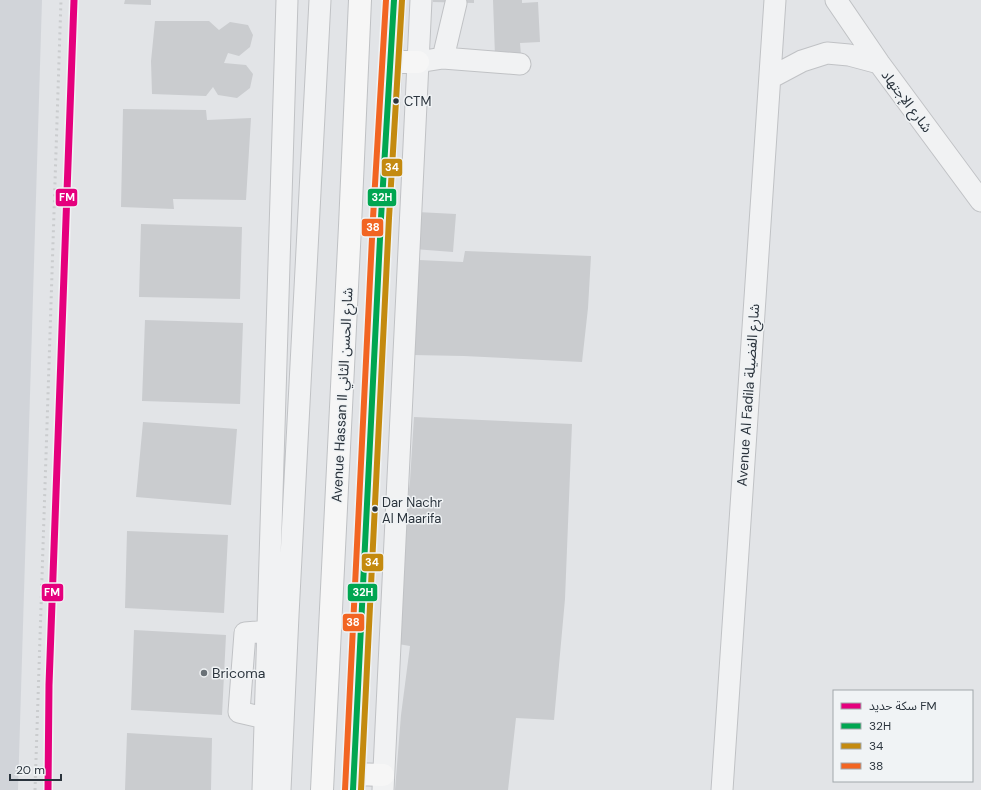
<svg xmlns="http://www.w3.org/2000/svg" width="981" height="790" font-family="'DM Sans','Noto Sans Arabic',sans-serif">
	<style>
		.built { fill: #d1d4d9 }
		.building { fill: #cacccf }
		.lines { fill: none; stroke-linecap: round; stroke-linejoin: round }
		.minor-casing { stroke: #c0c2c5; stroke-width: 23 }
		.major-casing { stroke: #bfc1c4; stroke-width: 24 }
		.minor { stroke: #f1f2f3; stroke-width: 21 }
		.major { stroke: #f6f6f6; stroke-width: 22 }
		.rail { stroke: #caccce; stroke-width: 3; stroke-dasharray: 2 4; stroke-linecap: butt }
		.bus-1-casing { stroke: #f0f3f5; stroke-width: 9 }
		.bus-2-casing { stroke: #f0f3f5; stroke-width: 9 }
		.bus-3-casing { stroke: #f0f3f5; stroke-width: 9 }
		.bus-1 { stroke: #00a651; stroke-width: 6 }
		.bus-2 { stroke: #c48a0f; stroke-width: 6 }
		.bus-3 { stroke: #f26522; stroke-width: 6 }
		.rail-1-casing { stroke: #f0f3f5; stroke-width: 10 }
		.rail-1 { stroke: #e5007d; stroke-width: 7 }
		.bus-dot { fill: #2b343d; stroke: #f0f3f5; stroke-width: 1.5 }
		.poi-dot { fill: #6b7278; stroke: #f0f3f5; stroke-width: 1.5 }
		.labels { text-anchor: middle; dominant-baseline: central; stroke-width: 3; stroke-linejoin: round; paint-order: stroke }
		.bus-label { font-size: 13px; fill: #2b343d; stroke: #f0f3f5; text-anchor: start }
		.street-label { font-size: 14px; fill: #2b343d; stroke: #f0f3f5 }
		.poi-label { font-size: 14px; fill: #2b343d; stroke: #f0f3f5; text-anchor: start }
		.line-badge { stroke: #f0f3f5; stroke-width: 1.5 }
		.badge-label { font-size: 11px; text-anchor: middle; font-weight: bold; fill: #fff }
	</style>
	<rect width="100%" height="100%" fill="#e2e4e7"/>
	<path class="built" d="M0 0H42L18 790H0Z"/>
	<path class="building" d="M125 0H151V5L124 4Z
		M433 0H474V3L433 2Z
		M493 0H522V3L538 2 540 42 520 43 521 55 495 56Z
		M155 21H209L219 30 230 22 248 25 253 35 250 47 239 56 228 53 224 63 246 65 253 74 250 88 237 98 218 95 213 87 206 96 152 94 151 61Z
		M123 109 206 110 207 120 251 118 246 200 173 199 174 209 121 207Z
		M417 212 456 214 453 252 414 249Z
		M141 224 242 227 240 299 139 297Z
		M465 251 591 256 588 308 582 362 464 356 412 355 413 300 419 260 463 262Z
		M145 320 243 323 240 404 142 401Z
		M414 417 572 424 565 599 554 720 516 718 508 790H395L401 715 410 646 398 644 403 537 410 481Z
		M143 422 237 429 231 505 136 497Z
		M127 531 228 535 224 613 125 608Z
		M134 630 226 635 222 715 131 710Z
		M127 733 212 738 211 790H125Z"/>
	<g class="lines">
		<defs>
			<path id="minor" d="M836 0 879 63 981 201
				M443 58 456 3
				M418 62 443 58 520 64
				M770 78 802 61 827 53 849 55 879 63
				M277 721 239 712 245 633 281 630
				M263 790 287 0
				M280 790 288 615 320 0
				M383 790 421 0
				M722 790 775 0"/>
			<path id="major" d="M391 62H418
				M354 774 383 775
				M322 790 350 226 360 0
				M353 790 381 218 391 62 394 0"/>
		</defs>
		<use href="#minor" class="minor-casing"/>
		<use href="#major" class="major-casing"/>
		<use href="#minor" class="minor"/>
		<use href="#major" class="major"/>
		<path class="rail" d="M35 790 61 0"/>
		<defs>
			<path id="bus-1" d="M353 790 381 218 394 0"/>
			<path id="bus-2" d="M361 790 389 218 402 0"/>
			<path id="bus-3" d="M345 790 373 218 386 0"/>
		</defs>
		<use href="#bus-1" class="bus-1-casing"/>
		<use href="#bus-2" class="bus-2-casing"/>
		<use href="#bus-3" class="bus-3-casing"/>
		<use href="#bus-1" class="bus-1"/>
		<use href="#bus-2" class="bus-2"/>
		<use href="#bus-3" class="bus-3"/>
		<defs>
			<path id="rail-1" d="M48 790 49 685 74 0"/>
		</defs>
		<use href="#rail-1" class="rail-1-casing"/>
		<use href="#rail-1" class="rail-1"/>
	</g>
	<g class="bus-dot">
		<circle cx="396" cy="101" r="3.5"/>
		<circle cx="375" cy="509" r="3.5"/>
	</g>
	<circle class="poi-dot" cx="204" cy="673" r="4"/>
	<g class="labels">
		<g class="bus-label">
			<text x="404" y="101">CTM</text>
			<text x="382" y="502">Dar Nachr<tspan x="382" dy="16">Al Maarifa</tspan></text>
		</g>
		<g class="street-label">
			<text transform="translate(907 101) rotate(53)">شارع الإجتهاد</text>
			<text transform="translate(342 395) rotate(-87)">Avenue Hassan II شارع الحسن الثاني</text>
			<text transform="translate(748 395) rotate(-86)">Avenue Al Fadila شارع الفضيلة</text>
		</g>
		<g class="poi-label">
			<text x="212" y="673">Bricoma</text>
		</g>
	</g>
	<g class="line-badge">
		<rect x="381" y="158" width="22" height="19" rx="4" fill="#c48a0f"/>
		<rect x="367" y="188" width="30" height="19" rx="4" fill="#00a651"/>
		<rect x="55" y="188" width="23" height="19" rx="4" fill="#e5007d"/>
		<rect x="361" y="218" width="23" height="19" rx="4" fill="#f26522"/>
		<rect x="361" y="553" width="23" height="19" rx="4" fill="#c48a0f"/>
		<rect x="41" y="583" width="23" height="19" rx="4" fill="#e5007d"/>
		<rect x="347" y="583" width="31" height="19" rx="4" fill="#00a651"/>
		<rect x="342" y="613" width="23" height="19" rx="4" fill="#f26522"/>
	</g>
	<g class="badge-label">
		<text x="392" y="171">34</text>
		<text x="382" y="201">32H</text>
		<text x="67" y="201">FM</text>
		<text x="373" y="231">38</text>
		<text x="372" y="566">34</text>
		<text x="52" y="596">FM</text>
		<text x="363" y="596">32H</text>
		<text x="353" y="626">38</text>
	</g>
	<rect x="833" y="690" width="140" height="92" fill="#f0f3f5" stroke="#a1a7ab"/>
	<rect x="841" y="703" width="20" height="6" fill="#e5007d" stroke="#a1a7ab"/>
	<text x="869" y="710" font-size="12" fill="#2b343d">سكة حديد FM</text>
	<rect x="841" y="723" width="20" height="6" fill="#00a651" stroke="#a1a7ab"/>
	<text x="869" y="730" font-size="12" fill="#2b343d">32H</text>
	<rect x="841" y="743" width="20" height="6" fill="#c48a0f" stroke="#a1a7ab"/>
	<text x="869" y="750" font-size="12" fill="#2b343d">34</text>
	<rect x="841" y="763" width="20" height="6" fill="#f26522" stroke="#a1a7ab"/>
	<text x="869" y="770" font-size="12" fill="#2b343d">38</text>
	<path d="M10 774v6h51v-6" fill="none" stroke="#2b343d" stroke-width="2"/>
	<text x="16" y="774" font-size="12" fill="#2b343d" stroke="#f0f3f5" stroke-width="3" paint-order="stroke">20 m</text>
</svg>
